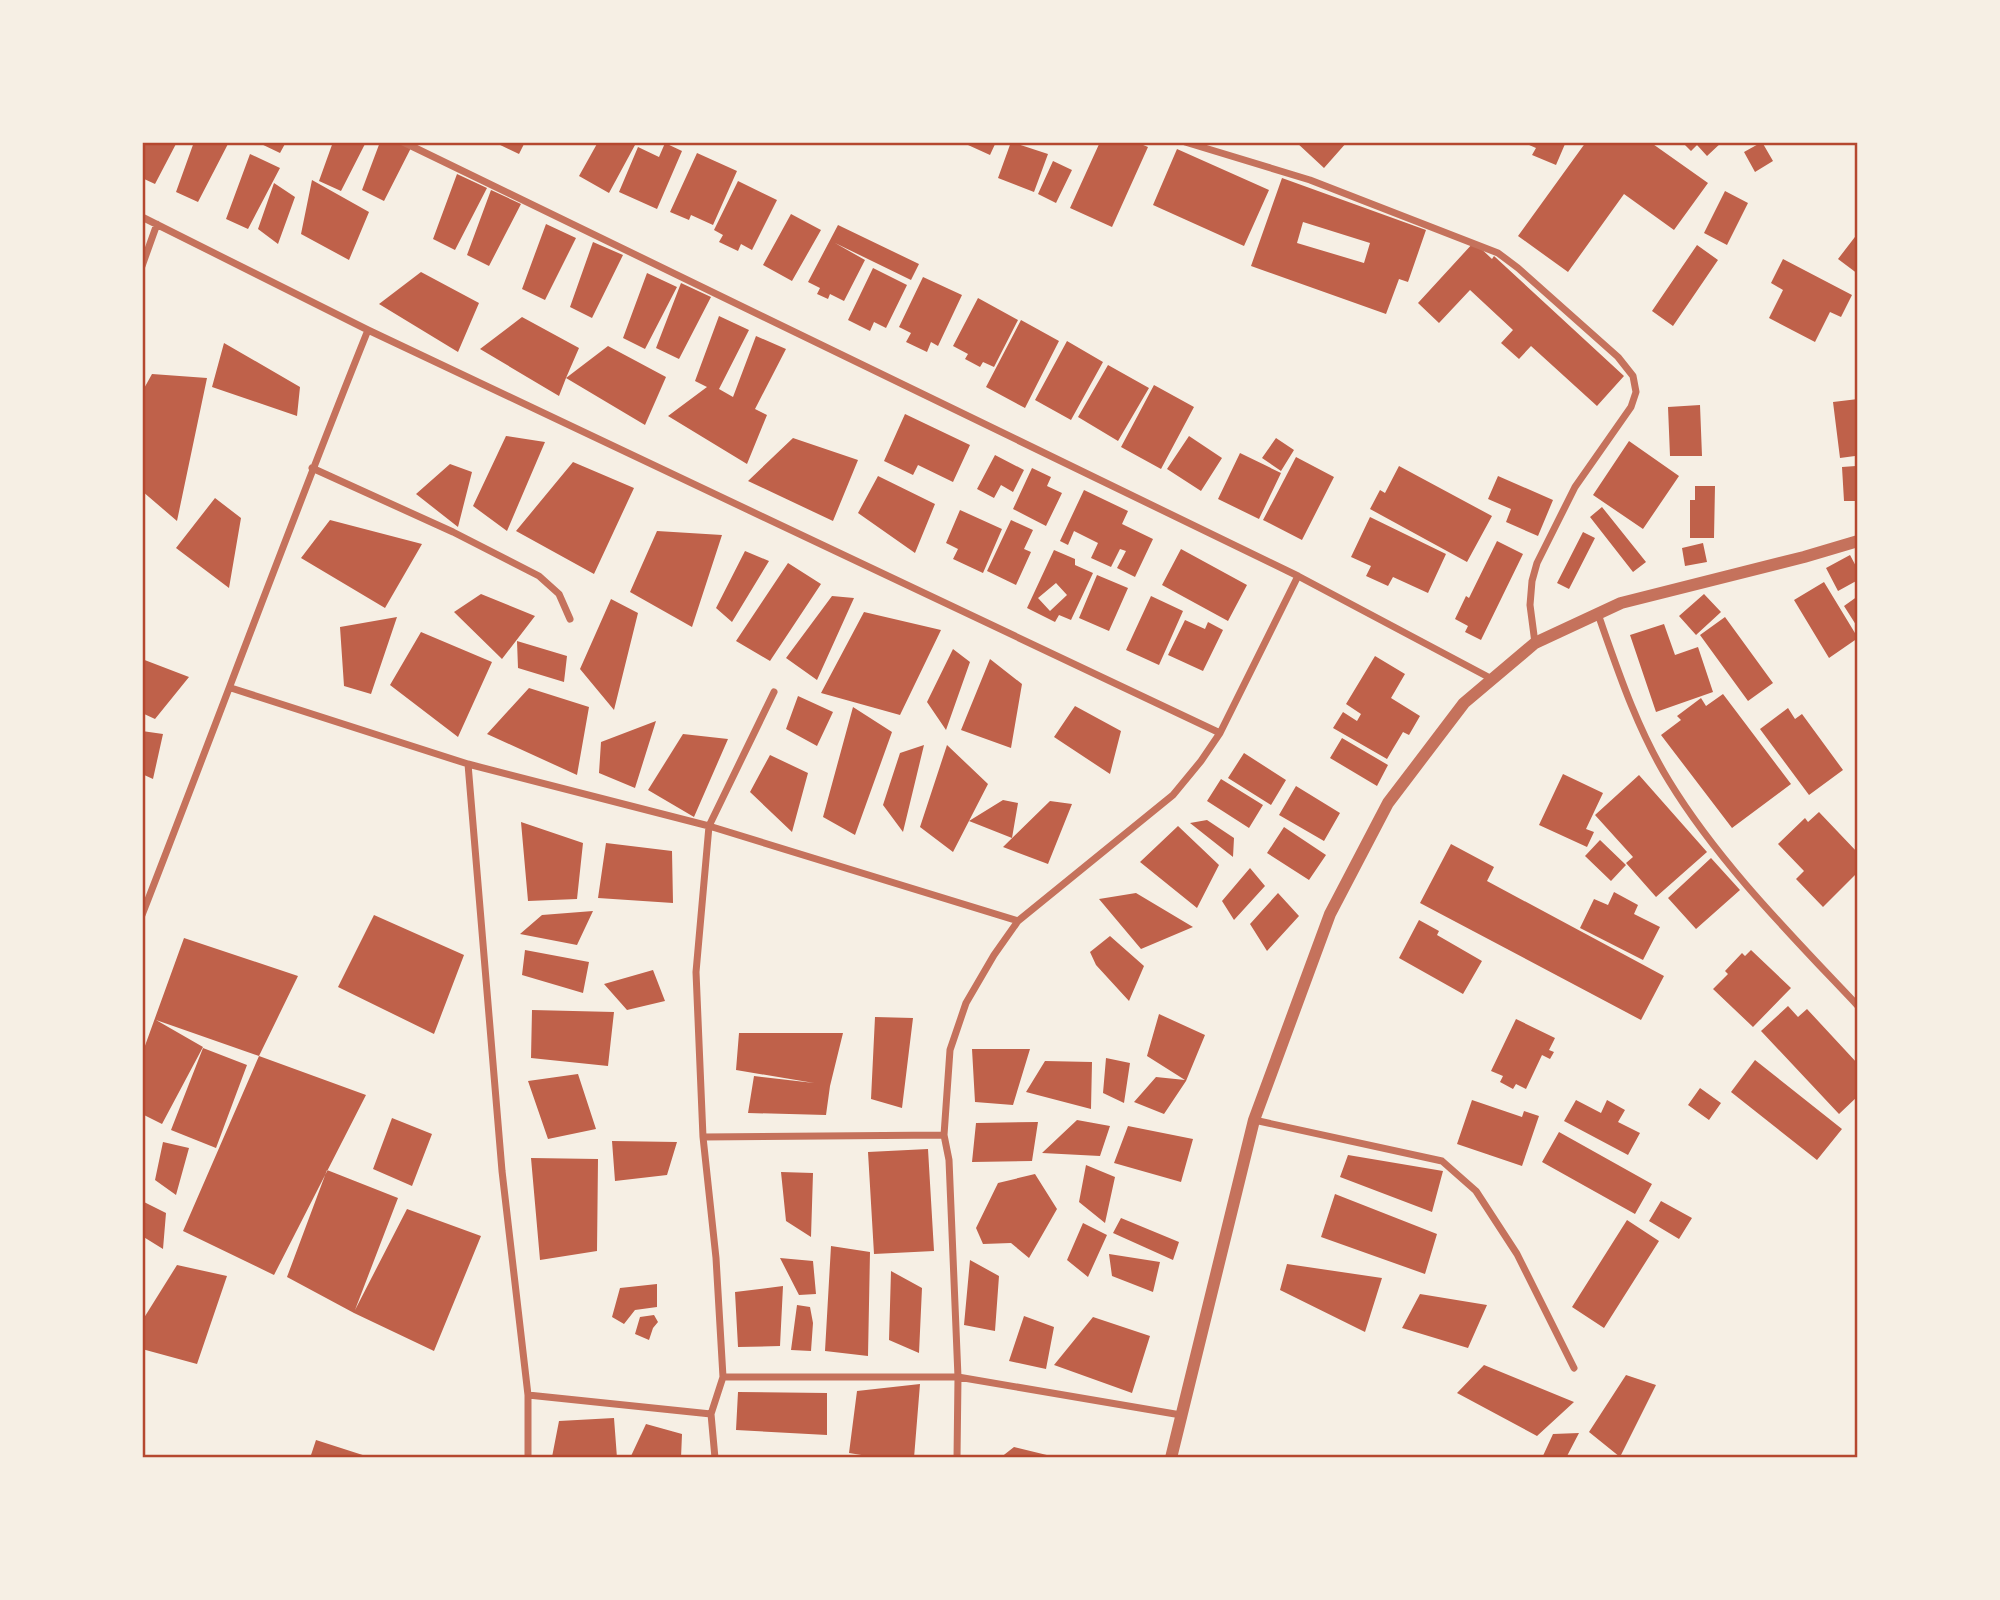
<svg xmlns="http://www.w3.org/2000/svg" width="2000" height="1600" font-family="Manrope,sans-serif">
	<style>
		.building { fill: #bf614a; fill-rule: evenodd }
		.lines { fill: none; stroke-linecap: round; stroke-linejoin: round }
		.minor { stroke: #c5725c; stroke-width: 7 }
		.tertiary { stroke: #c5725c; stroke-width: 12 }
		.neatline { fill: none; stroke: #b5482f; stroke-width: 2.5 }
	</style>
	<rect width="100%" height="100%" fill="#f6efe4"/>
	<path class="building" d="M145 142H177L155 184 142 178V150Z
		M194 142H229L198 202 176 192Z
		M257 142H286L280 153Z
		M333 142H366L341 191 319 181Z
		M380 142H414L384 201 362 190Z
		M494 142H525L519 154Z
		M598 142H629L635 145 609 193 579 176Z
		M969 142H996L990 155 968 145Z
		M1011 142 1048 154 1034 192 998 178Z
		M1100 142H1136L1148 147 1112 227 1070 208Z
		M1296 142H1347L1324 168Z
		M1522 142H1561L1565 144 1556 165 1532 155 1536 148Z
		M1586 142H1650L1708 183 1674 230 1624 194 1568 272 1518 236Z
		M1682 142H1722L1707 156 1697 145 1691 151Z
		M1762 142 1773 161 1755 172 1744 152Z
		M665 143 682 151 657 209 619 192 638 147 659 157Z
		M1177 149 1269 190 1244 246 1153 205Z
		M697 153 737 171 713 225 691 215 689 220 670 212Z
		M250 154 280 168 248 229 226 219Z
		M1053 161 1072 170 1056 203 1038 194Z
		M457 174 487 188 455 250 433 239Z
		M1282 178 1426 230 1408 282 1399 279 1386 314 1251 266ZM1303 222 1370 243 1364 263 1297 243Z
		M312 180 369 212 349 260 301 234Z
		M738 181 777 200 752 250 741 244 738 251 719 242 723 235 714 230Z
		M274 183 295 197 278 244 258 229Z
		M491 190 521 204 489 266 467 255Z
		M1725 191 1748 203 1727 245 1704 233Z
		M791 214 821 230 792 281 763 265Z
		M546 224 576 238 545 300 522 289Z
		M838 225 919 264 911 280 835 243 865 260 844 301 830 294 828 299 817 294 820 288 808 282Z
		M1858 233V274L1838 259Z
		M593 242 623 255 592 318 570 307Z
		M1474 242 1492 259 1494 256 1624 376 1597 406 1531 346 1519 359 1501 343 1513 330 1470 290 1439 323 1418 303Z
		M1697 245 1718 260 1673 326 1652 311Z
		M1783 259 1852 295 1841 317 1830 312 1815 342 1769 318 1783 290 1771 283Z
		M873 268 907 285 886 328 874 322 870 331 848 320Z
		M421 272 479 303 458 352 379 304Z
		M647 273 677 287 645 349 623 338Z
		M923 277 962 295 938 346 931 342 927 352 906 342 911 333 899 327Z
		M681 283 711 297 679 359 656 348Z
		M978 298 1018 320 994 367 983 362 980 367 965 359 968 354 953 346Z
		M719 316 749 330 719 389 733 397 756 336 786 349 755 409 767 415 747 464 668 416 707 387 695 381Z
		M522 317 579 348 566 378 608 346 666 377 645 425 566 378 559 396 480 349Z
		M1021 320 1059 341 1025 408 986 387Z
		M1067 341 1103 362 1071 420 1035 400Z
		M224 343 300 387 297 416 212 387Z
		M1108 365 1149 388 1118 441 1078 417Z
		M152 374 207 378 177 521 142 491V392Z
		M1154 385 1194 407 1161 469 1121 447Z
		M1858 399V501H1844L1842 467 1856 466 1855 456 1840 458 1833 402Z
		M1700 405 1702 456H1670L1668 407Z
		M905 414 970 445 953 482 918 465 913 475 884 461Z
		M506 436 545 442 507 531 473 506Z
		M1189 436 1222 458 1201 491 1167 469Z
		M793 438 858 460 833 521 748 481Z
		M1276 438 1294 450 1281 471 1262 458Z
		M1629 441 1679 476 1643 529 1593 495Z
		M1240 453 1281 473 1259 519 1218 499Z
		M995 455 1024 470 1013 492 1001 485 994 498 977 489Z
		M1296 457 1334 477 1302 540 1263 520Z
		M573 462 634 488 594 574 516 531Z
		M450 464 472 472 458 527 416 494Z
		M1399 466 1492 516 1467 562 1370 509 1380 490 1385 493Z
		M1032 468 1051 477 1047 486 1062 493 1046 526 1013 509Z
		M878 476 935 504 915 553 858 513Z
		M1498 476 1553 500 1538 536 1506 522 1511 509 1488 499Z
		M1695 486H1715L1714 538H1690V500H1695Z
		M1084 490 1128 511 1122 524 1153 539 1135 577 1117 568 1126 551 1120 549 1111 567 1091 558 1098 543 1074 531 1068 545 1060 541Z
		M215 498 241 518 229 588 176 548Z
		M1602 507 1646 562 1633 572 1590 517Z
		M960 510 1002 529 983 573 953 559 958 549 946 543Z
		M1370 517 1446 554 1428 593 1393 577 1388 586 1366 576 1371 566 1351 557Z
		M330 520 422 544 385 608 301 558Z
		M1011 520 1033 530 1024 549 1031 552 1016 585 987 571Z
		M657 531 722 535 692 627 630 592Z
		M1583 532 1595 538 1569 589 1557 583Z
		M1497 541 1523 554 1481 640 1465 632 1468 626 1455 619 1466 596 1469 598Z
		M1703 543 1707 562 1685 566 1682 548Z
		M1181 549 1247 585 1228 621 1162 585Z
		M1054 550 1075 559V565L1093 573 1071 620 1059 615 1055 622 1027 608ZM1056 583 1067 595 1050 611 1038 598Z
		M745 551 769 561 732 622 716 608Z
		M1850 555 1858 570V580L1838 591 1826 568Z
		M788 563 821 584 770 661 736 641Z
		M1097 575 1128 588 1109 631 1079 618Z
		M1824 582 1858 638 1829 658 1794 600Z
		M481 594 535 616 502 659 454 612Z
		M1704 594 1721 612 1696 635 1679 616Z
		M832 596 854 598 817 680 786 658Z
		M1151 596 1183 611 1159 665 1126 650Z
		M1858 596V628L1844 606Z
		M611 599 638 613 614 710 580 669Z
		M864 612 941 630 900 715 821 693Z
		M397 617 371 694 344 686 340 627Z
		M1725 617 1773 683 1748 701 1700 635Z
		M1185 620 1205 629 1208 622 1223 630 1203 671 1168 655Z
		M1664 624 1675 655 1698 647 1713 692 1656 712 1630 635Z
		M421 632 492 662 458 737 390 685Z
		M517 641 567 656 564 682 518 668Z
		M953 649 970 662 946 730 927 702Z
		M1375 656 1405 674 1391 698 1420 716 1409 735 1403 732 1387 759 1333 728 1343 712 1357 721 1361 714 1346 704Z
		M142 659 189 677 155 719 142 713Z
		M990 659 1022 684 1011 748 961 730Z
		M529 688 589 707 577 775 487 734Z
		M1723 694 1791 784 1732 828 1661 735 1681 720 1677 716 1701 698 1706 706Z
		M798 696 833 712 817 746 786 729Z
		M1075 706 1121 731 1110 774 1054 737Z
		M853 707 892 732 855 835 823 817Z
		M1788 708 1795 719 1802 714 1843 770 1809 795 1760 729Z
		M656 721 635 788 599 773 601 742Z
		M142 731 163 734 153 779 142 774Z
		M683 734 728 739 694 817 648 790Z
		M1342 738 1388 765 1377 786 1330 758Z
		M924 745 903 832 883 805 900 753Z
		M947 745 988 784 953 852 920 827Z
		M1244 753 1286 780 1271 805 1228 778Z
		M770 755 808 773 792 832 750 792Z
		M1563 774 1603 793 1586 829 1594 832 1587 847 1539 825Z
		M1639 775 1707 852 1656 897 1626 863 1633 857 1595 815Z
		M1221 779 1263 805 1249 828 1207 801Z
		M1296 786 1340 813 1324 841 1279 815Z
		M1003 800 1018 803 1012 838 969 821Z
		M1050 801 1072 804 1048 864 1003 847Z
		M1819 812 1858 853V872L1823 907 1796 879 1804 871 1778 844 1805 818 1808 822Z
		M1207 820 1234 838 1233 857 1190 823Z
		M521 822 583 843 577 899 528 901Z
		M1178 826 1219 865 1197 908 1140 862Z
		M1284 827 1326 855 1309 880 1267 853Z
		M1600 840 1626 865 1611 881 1585 856Z
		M606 843 672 851 673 903 598 898Z
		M1451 844 1494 867 1487 881 1664 976 1641 1020 1420 903Z
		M1711 858 1740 890 1696 929 1668 898Z
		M1250 868 1265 886 1234 920 1222 901Z
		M1614 892 1638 905 1634 914 1660 927 1643 960 1580 928 1594 899 1608 905Z
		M1136 893 1193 927 1141 949 1099 899Z
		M1278 893 1299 916 1267 951 1250 924Z
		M593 911 577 945 520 934 542 915Z
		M374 915 464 955 434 1034 338 987Z
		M1419 920 1439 931 1437 935 1482 961 1463 994 1399 958Z
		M1110 936 1144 966 1129 1001 1096 965 1090 952Z
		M184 938 298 976 259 1056 156 1020 203 1047 162 1124 142 1114V1054Z
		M525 950 589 962 583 993 522 975Z
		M1751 950 1791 988 1753 1027 1713 989 1728 974 1725 971 1742 953 1745 956Z
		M653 970 665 1001 627 1010 604 984Z
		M1788 1006 1798 1017 1807 1009 1858 1064V1096L1839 1114 1761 1031Z
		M532 1010 614 1012 608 1066 531 1058Z
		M1159 1014 1205 1035 1186 1081 1164 1114 1134 1102 1156 1077 1185 1080 1147 1056Z
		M875 1017 913 1018 902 1108 871 1099Z
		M1516 1019 1555 1038 1549 1050 1554 1052 1550 1059 1542 1055 1526 1089 1516 1084 1513 1089 1500 1082 1503 1076 1491 1071Z
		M739 1033H843L830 1086 826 1115 748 1113 754 1076 814 1083 736 1070Z
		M203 1048 247 1065 216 1148 171 1130Z
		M972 1049H1030L1013 1105 975 1102Z
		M259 1056 366 1095 274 1275 183 1231Z
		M1106 1058 1130 1063 1124 1103 1103 1093Z
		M1755 1060 1842 1129 1817 1160 1731 1092Z
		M1045 1061 1092 1062 1091 1109 1026 1092Z
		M578 1074 596 1129 548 1139 528 1081Z
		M1700 1088 1721 1103 1709 1120 1688 1105Z
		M1472 1100 1522 1117 1524 1111 1539 1116 1522 1166 1457 1144Z
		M1576 1100 1601 1113 1607 1100 1625 1110 1618 1122 1640 1133 1628 1155 1564 1121Z
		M392 1118 432 1134 412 1186 373 1169Z
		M1077 1120 1110 1126 1100 1156 1042 1153Z
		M1038 1122 1032 1161 972 1162 976 1123Z
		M1128 1126 1193 1139 1181 1182 1114 1163Z
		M1559 1132 1652 1184 1635 1214 1542 1162Z
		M612 1141 677 1142 667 1175 615 1181Z
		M163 1142 189 1148 176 1195 155 1180Z
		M928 1149 934 1251 874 1254 868 1152Z
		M1348 1155 1443 1171 1432 1212 1340 1177Z
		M531 1158 598 1159 597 1251 540 1260Z
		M1086 1165 1115 1177 1105 1223 1079 1202Z
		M327 1170 398 1198 355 1310 407 1209 481 1236 434 1351 354 1313 287 1277Z
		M781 1172 813 1173 811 1237 786 1221Z
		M1035 1174 1057 1209 1029 1258 1011 1243 983 1244 976 1228 998 1183Z
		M1335 1194 1437 1234 1425 1274 1321 1237Z
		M142 1201 166 1213 163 1249 142 1236Z
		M1661 1201 1692 1218 1679 1239 1649 1221Z
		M1121 1218 1179 1242 1173 1260 1113 1233Z
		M1627 1220 1659 1241 1604 1328 1572 1307Z
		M1083 1223 1107 1235 1088 1277 1067 1260Z
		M831 1246 870 1252 868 1356 825 1351Z
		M1109 1254 1160 1262 1153 1292 1112 1276Z
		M780 1258 813 1261 816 1294 799 1295Z
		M970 1260 999 1276 995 1331 964 1325Z
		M1287 1264 1382 1278 1365 1332 1280 1290Z
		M177 1265 227 1276 197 1364 142 1349V1321Z
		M891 1271 922 1288 919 1353 889 1340Z
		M657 1284V1307L635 1310 624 1324 612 1317 620 1288Z
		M783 1286 780 1346 738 1347 735 1292Z
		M1420 1294 1487 1305 1468 1348 1402 1328Z
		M797 1305 810 1307 813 1323 811 1351 791 1350Z
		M654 1315 658 1322 653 1328 649 1340 635 1334 640 1317Z
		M1024 1316 1054 1327 1046 1369 1009 1361Z
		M1093 1317 1150 1336 1132 1393 1054 1365Z
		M1484 1365 1574 1402 1537 1436 1457 1393Z
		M1626 1375 1656 1385 1620 1457 1589 1432Z
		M920 1384 914 1458H880L849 1453 857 1391Z
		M738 1392 827 1393V1435L736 1430Z
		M614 1418 617 1458 552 1457 559 1421Z
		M646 1424 682 1434 681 1458 631 1456Z
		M1579 1433 1566 1458H1542L1553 1434Z
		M316 1440 372 1458H310Z
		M1014 1447 1055 1457V1458H1000Z"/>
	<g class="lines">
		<path class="minor" d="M403 142 1298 576 1492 679
			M1185 142 1310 180 1498 253 1518 268 1618 357 1633 376 1636 392 1631 407 1575 487 1537 563 1532 581 1530 605 1535 643
			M142 217 368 330 1220 733
			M142 266 157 224
			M312 468 453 532 539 576 559 594 570 619
			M1598 614C1618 671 1637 729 1669 781 1719 863 1792 936 1858 1006
			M231 688 468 764 709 826 1018 921
			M468 764 502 1171 528 1395V1458
			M142 915C218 720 290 524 368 330
			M1254 1120 1442 1161 1476 1191 1517 1254 1574 1368
			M703 1137 944 1135
			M723 1377H958L1181 1415
			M528 1395 711 1414
			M715 1458 711 1414 723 1377 716 1258 703 1137 696 972 709 826 774 692
			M957 1458 958 1377 949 1160 944 1135 950 1050 966 1003 994 955 1018 921 1173 795 1201 761 1220 733 1298 576"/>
		<path class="tertiary" d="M1171 1458 1254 1120 1330 914 1388 803 1464 703 1535 643 1621 603 1804 557 1858 541"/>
	</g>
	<rect width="2000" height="1600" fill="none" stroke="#f6efe4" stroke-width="287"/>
	<rect x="144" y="144" width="1712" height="1312" class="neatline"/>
</svg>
